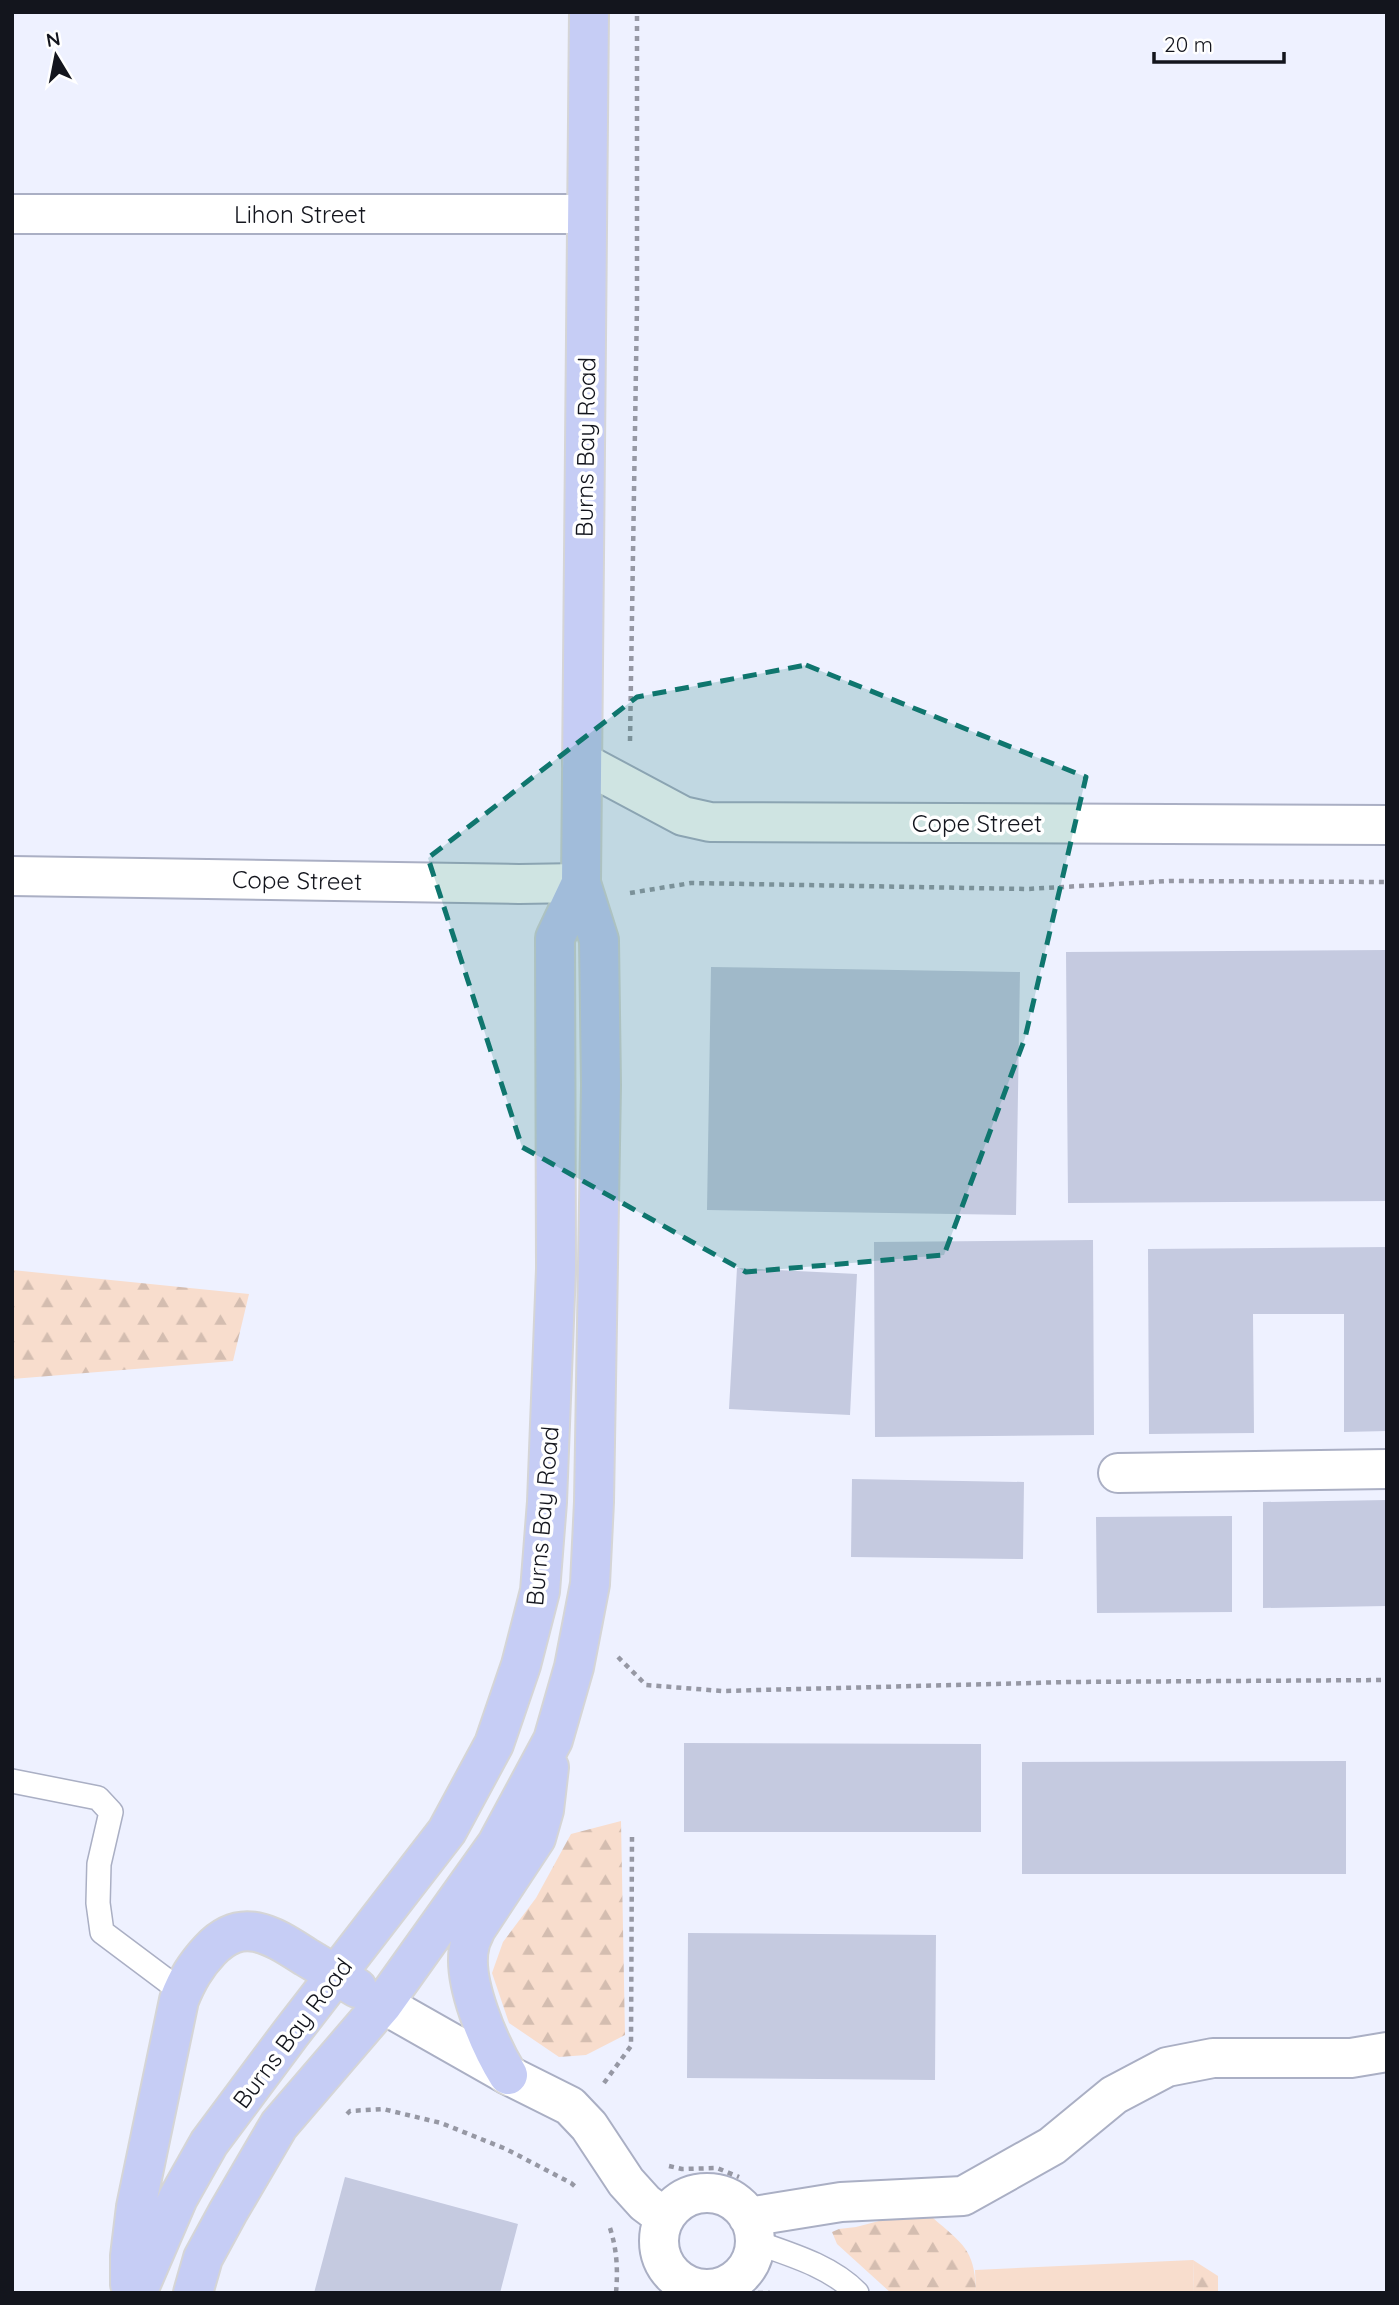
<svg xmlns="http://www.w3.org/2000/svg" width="1399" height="2305" font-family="Quicksand,sans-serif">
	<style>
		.green { fill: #f8ddcd }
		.forest { fill: url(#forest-firs) }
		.building { fill: #c5cae0 }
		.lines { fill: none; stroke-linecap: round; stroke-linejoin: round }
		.service-casing { stroke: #aaafc4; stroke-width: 26 }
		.minor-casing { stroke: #aaafc4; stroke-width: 42 }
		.primary-casing { stroke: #d5d5d6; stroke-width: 42 }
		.path { stroke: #9698a4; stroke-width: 4.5; stroke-dasharray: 5 5; stroke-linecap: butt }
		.service { stroke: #fff; stroke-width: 23 }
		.minor { stroke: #fff; stroke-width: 38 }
		.primary { stroke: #c6cdf5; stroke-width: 38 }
		.marked { fill: #0f766e; fill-opacity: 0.2; stroke: #0f766e; stroke-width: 5; stroke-dasharray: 14 9; stroke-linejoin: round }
		.labels { text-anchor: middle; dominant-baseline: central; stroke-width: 7; stroke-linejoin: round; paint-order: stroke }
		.street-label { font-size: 24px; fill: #13151d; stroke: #fff }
	</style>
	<defs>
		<pattern id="forest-firs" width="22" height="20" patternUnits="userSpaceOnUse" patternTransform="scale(1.75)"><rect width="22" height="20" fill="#f8ddcd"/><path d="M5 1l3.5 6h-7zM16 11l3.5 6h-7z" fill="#d4bdb0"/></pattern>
	</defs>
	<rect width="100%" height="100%" fill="#eef1ff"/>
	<path class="green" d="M1193 2260 1194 2293H976L975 2270Z"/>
	<path class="forest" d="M12 1270 249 1294 233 1361 12 1379Z
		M621 1821 625 2035 586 2055 559 2057 509 2023 492 1973 503 1942 536 1898 571 1834Z
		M933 2218C964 2245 975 2250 976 2293H891L837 2244 832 2232 839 2229 856 2227 883 2220Z
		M1193 2260 1218 2276V2293H1194Z"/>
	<path class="building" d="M1387 950V1201L1068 1203 1066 952Z
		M711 967 1020 972 1016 1215 707 1210Z
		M1093 1240 1094 1435 875 1437 874 1242Z
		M1387 1247V1431L1344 1432V1314H1253L1254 1433 1149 1434 1148 1249Z
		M737 1268 857 1274 850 1415 729 1409Z
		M852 1479 1024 1482 1023 1559 851 1557Z
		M1387 1500V1606L1263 1608V1502Z
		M1232 1516V1612L1097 1613 1096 1517Z
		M684 1743 981 1744V1832H684Z
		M1346 1761V1874H1022V1762Z
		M688 1933 936 1935 935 2080 687 2078Z
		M345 2177 518 2224 500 2293H314Z"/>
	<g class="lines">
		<defs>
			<path id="service" d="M12 1781 98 1798 111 1812 99 1864 98 1903 102 1932 182 1992
				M755 2242C789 2254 831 2266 857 2293"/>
			<path id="minor" d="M12 214H587
				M582 762 683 816 710 822 1387 825
				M12 876 519 884 581 883
				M1118 1473 1387 1469
				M383 2004 508 2075 570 2106 589 2126 626 2182 645 2203 665 2218
				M659 2241a48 48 0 1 1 96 0a48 48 0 1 1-96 0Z
				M748 2217 841 2202 963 2196 1052 2146 1114 2095 1167 2067 1213 2058H1351L1387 2052"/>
			<path id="primary" d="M508 2075C490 2046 460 1979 470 1944 471 1939 474 1934 476 1929L536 1838 544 1810 549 1767
				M130 2284V2256L136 2207 179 2000C187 1980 195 1966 210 1950 243 1915 273 1936 306 1957 323 1967 340 1978 357 1988
				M137 2293 178 2198 209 2143 291 2033 447 1831 494 1744 521 1665 540 1591 547 1502 556 1269 555 938 581 883
				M193 2293 203 2258 228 2212 279 2125 383 2004 497 1844 553 1740 574 1667 590 1584 594 1502 601 1085 599 940 581 883 589 12"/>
		</defs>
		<use href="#service" class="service-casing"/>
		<use href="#minor" class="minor-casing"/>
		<use href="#primary" class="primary-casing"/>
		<path class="path" d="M630 741 637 305V12
			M630 893 691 883 1027 889 1169 881 1387 882
			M618 1657 646 1685 722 1691 1070 1682 1387 1680
			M604 2083 631 2046 632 1837
			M347 2114 350 2111 383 2109 441 2123 506 2149 571 2183 578 2189
			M669 2166 682 2169 717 2168 739 2177
			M610 2228C617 2250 618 2270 616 2293
			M758 2293H770"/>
		<use href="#service" class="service"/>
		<use href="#minor" class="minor"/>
		<use href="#primary" class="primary"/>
	</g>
	<path class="marked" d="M806 665 1086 777 1025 1038 944 1255 746 1272 522 1147 428 858 637 697Z"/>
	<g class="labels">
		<g class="street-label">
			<text x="300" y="214">Lihon Street</text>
			<text transform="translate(585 447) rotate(-89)">Burns Bay Road</text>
			<text x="977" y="823">Cope Street</text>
			<text transform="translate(297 880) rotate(1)">Cope Street</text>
			<text transform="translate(542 1516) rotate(-85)">Burns Bay Road</text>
			<text transform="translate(292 2033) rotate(-53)">Burns Bay Road</text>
		</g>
	</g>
	<rect width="1399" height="2305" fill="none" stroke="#13151d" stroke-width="28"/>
	<g transform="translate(56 56) rotate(350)" stroke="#ffffff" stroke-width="5" paint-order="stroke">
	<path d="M0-5L12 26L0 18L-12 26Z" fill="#13151d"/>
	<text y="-10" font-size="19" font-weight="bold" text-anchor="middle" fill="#13151d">N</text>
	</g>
	<path d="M1154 52v10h130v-10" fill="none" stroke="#13151d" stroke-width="3.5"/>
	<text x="1164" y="52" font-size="21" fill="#13151d" stroke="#ffffff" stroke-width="5" paint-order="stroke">20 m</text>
</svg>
